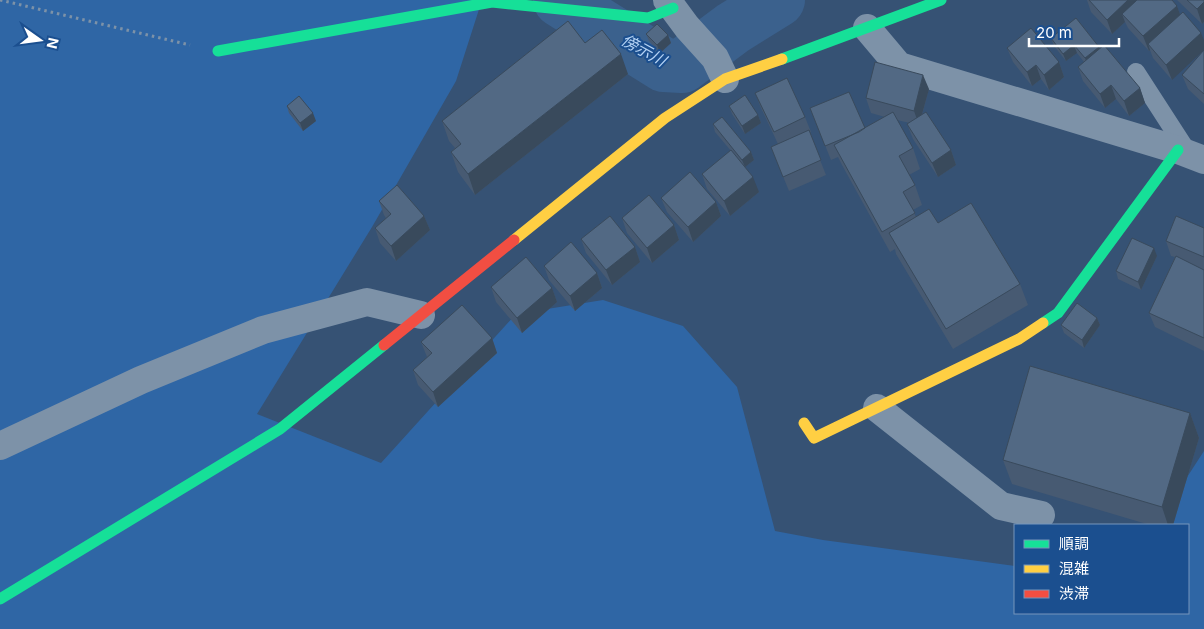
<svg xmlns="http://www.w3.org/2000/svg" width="1204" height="629" font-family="Inter,'Noto Sans JP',sans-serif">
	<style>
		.green { fill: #2f66a5 }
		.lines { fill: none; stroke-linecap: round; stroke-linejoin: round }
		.river { stroke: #3b618d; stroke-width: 54 }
		.path { stroke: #7d92a8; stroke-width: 3; stroke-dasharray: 2.5 4; stroke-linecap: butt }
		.lane { stroke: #7d92a8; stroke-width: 18 }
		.street { stroke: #7d92a8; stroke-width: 28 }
		.fast { stroke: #16e098; stroke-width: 11 }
		.slow { stroke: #ffcf43; stroke-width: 11 }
		.jam { stroke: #f24e42; stroke-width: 11 }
		.wall { fill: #475a72 }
		.shaded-wall { fill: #394a5c }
		.building { fill: #526984; stroke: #394a5c }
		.labels { text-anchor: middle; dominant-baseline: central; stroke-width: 4; stroke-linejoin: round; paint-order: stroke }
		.water-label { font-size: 16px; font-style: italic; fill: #b5d3f5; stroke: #1b4f8f }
	</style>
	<rect width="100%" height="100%" fill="#365274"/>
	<path class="green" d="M0 0H482L456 81 372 227 257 414 381 463 516 314 603 300 683 326 737 387 775 531 823 540 1015 566V613H1188V525H1156L1204 451V629H0Z"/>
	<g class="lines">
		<path class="river" d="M560 0 664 65 682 66 733 28 778 0"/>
		<path class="path" d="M0 0 190 45"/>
		<path class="lane" d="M1136 72 1189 154"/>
		<path class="street" d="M667 0 687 27 715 58 725 79
			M867 28 899 66 1178 150 1204 160
			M877 408 1001 506 1041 515
			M0 446 141 380 263 330 367 302 421 315"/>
		<path class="fast" d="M218 51 492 2 648 18 673 8
			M782 59 941 0
			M1043 323 1058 313 1178 150
			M0 599 280 429 384 345"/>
		<path class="slow" d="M514 240 665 118 725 79 782 59
			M804 423 814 438 1019 339 1043 323"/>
		<path class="jam" d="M384 345 514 240"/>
	</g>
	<path class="wall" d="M1087 0H1172L1177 6 1180 15 1172 80 1153 58 1150 50 1149 51 1128 28 1125 22 1112 34 1091 12Z
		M1177 0H1204V22L1202 24Z
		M646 34 668 35 671 43 660 53 649 41Z
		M1051 38 1100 49 1140 88 1145 103 1129 116 1116 99 1105 108 1083 81 1078 67 1084 62 1077 53 1066 61 1054 46Z
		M585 43 628 74 475 195 458 172 451 152 455 148 449 141 442 121Z
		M1007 48 1059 62 1064 77 1049 90 1041 79 1032 86 1013 62Z
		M1204 50V104L1188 89 1182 75Z
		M929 89 922 115 951 150 956 165 938 177 913 139 907 124 910 123 897 120 913 148 920 169 909 175 915 185 922 205 913 210 916 217 938 223 1020 284 1028 305 953 349 896 254 895 249 890 252 842 165 838 157 831 160 810 108 865 128 885 117 871 113 866 98Z
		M755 93 805 117 811 132H809L826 175 789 191 771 147 778 144 761 108Z
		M287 106 316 121 303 131 289 113Z
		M729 106 758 115 761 123 745 134 732 114Z
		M713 124 751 152 754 160 745 167 759 192 730 216 707 189 702 174 737 158 715 132Z
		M661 198 716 202 721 216 693 242 667 212Z
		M379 201 424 216 430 230 396 261 380 243 375 228 386 218 384 215Z
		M622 218 674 225 679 240 652 263 627 233Z
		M1204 228V351L1155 327 1149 313 1175 257 1171 256 1166 241Z
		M581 239 635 247 640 262 612 285 586 253Z
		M1157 256 1141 290 1118 279 1116 271Z
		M544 266 597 273 602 288 575 311 549 280Z
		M491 287 552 288 557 302 522 333 496 302Z
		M1097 318 1100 325 1084 348 1064 333 1061 325Z
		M492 338 497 353 438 407 418 385 413 370 427 357 421 342Z
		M1190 413 1199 438 1173 525H1150L1012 484 1003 460Z"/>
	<path class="shaded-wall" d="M1128 0H1146L1122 14 1125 22 1112 34 1107 20Z
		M1204 2V22L1202 24 1197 9Z
		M1177 6 1182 20 1148 44 1150 50 1149 51 1143 36Z
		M1201 33 1204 40V50L1172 80 1166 65Z
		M668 35 671 43 660 53 657 45Z
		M1074 45 1077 53 1066 61 1063 54Z
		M1099 47 1102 55 1088 66 1085 58Z
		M621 54 628 74 475 195 468 174Z
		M1059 62 1064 77 1049 90 1044 75Z
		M1036 65 1041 79 1032 86 1027 72Z
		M923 75 929 89 919 125 914 111Z
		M1111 85 1116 99 1105 108 1100 94Z
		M1140 88 1145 103 1129 116 1124 101Z
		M313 113 316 121 303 131 300 123Z
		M758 115 761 123 745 134 742 126Z
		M951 150 956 165 938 177 932 163Z
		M751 152 754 160 745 167 742 160Z
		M753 177 759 192 730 216 724 201Z
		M716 202 721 216 693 242 688 227Z
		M424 216 430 230 396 261 391 246Z
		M674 225 679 240 652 263 647 248Z
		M635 247 640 262 612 285 606 270Z
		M1154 248 1157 256 1141 290 1138 282Z
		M597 273 602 288 575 311 570 296Z
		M552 288 557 302 522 333 517 318Z
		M1097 318 1100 325 1084 348 1082 340Z
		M492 338 497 353 438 407 433 392Z
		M1190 413 1199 438 1173 525H1168L1162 507Z"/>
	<path class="building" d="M1089 0H1128L1107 20Z
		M1137 0H1172L1177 6 1143 36 1122 14Z
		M1187 0H1204V2L1197 9Z
		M1183 12 1201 33 1166 65 1148 44Z
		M1076 18 1099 47 1085 58 1074 45 1063 54 1051 38Z
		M568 21 585 43 602 30 621 54 468 174 451 152 461 144 442 121Z
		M657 24 668 35 657 45 646 34Z
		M1031 28 1059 62 1044 75 1036 65 1027 72 1007 48Z
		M1104 45 1140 88 1124 101 1111 85 1100 94 1078 67Z
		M1204 50V94L1182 75Z
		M875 62 923 75 914 111 866 98Z
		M787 78 805 117 774 132 755 93Z
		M849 92 865 128 859 132 825 146 810 108Z
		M745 95 758 115 742 126 729 106Z
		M299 96 313 113 300 123 287 106Z
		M893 112 913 148 899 156 915 185 903 192 915 213 882 232 834 145Z
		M926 112 951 150 932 163 907 124Z
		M722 117 751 152 742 160 713 124Z
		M809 130 821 160 783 177 771 147Z
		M731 150 753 177 724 201 702 174Z
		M690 172 716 202 688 227 661 198Z
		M397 185 424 216 391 246 375 228 391 214 379 201Z
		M649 195 674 225 647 248 622 218Z
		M971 203 1020 284 946 329 889 233 929 209 938 223Z
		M610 216 635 247 606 270 581 239Z
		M1176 216 1204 228V257L1166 241Z
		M1132 238 1154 248 1138 282 1116 271Z
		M571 242 597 273 570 296 544 266Z
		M1176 256 1204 270V338L1149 313Z
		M526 257 552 288 517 318 491 287Z
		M1077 303 1097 318 1082 340 1061 325Z
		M462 305 492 338 433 392 413 370 432 353 421 342Z
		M1030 366 1190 413 1162 507 1003 460Z"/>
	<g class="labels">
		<g class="water-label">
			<text transform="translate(644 50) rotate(29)">傍示川</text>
		</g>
	</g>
	<rect x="1014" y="524" width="175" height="90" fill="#1b4f8f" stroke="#7695bc"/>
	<rect x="1024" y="540" width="25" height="8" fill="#16e098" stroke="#7695bc"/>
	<text x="1059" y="549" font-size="15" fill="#ffffff">順調</text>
	<rect x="1024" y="565" width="25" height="8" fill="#ffcf43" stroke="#7695bc"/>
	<text x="1059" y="574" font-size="15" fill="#ffffff">混雑</text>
	<rect x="1024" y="590" width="25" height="8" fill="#f24e42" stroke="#7695bc"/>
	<text x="1059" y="599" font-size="15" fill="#ffffff">渋滞</text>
	<g transform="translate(40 40) rotate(104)" stroke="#1b4f8f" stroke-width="4" paint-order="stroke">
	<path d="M0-4L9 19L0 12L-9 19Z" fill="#ffffff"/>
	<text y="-8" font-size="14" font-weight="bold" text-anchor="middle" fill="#ffffff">N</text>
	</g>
	<path d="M1029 38v8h90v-8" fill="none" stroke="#ffffff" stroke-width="2.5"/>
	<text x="1036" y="38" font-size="15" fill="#ffffff" stroke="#1b4f8f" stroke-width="4" paint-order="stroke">20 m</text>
</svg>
